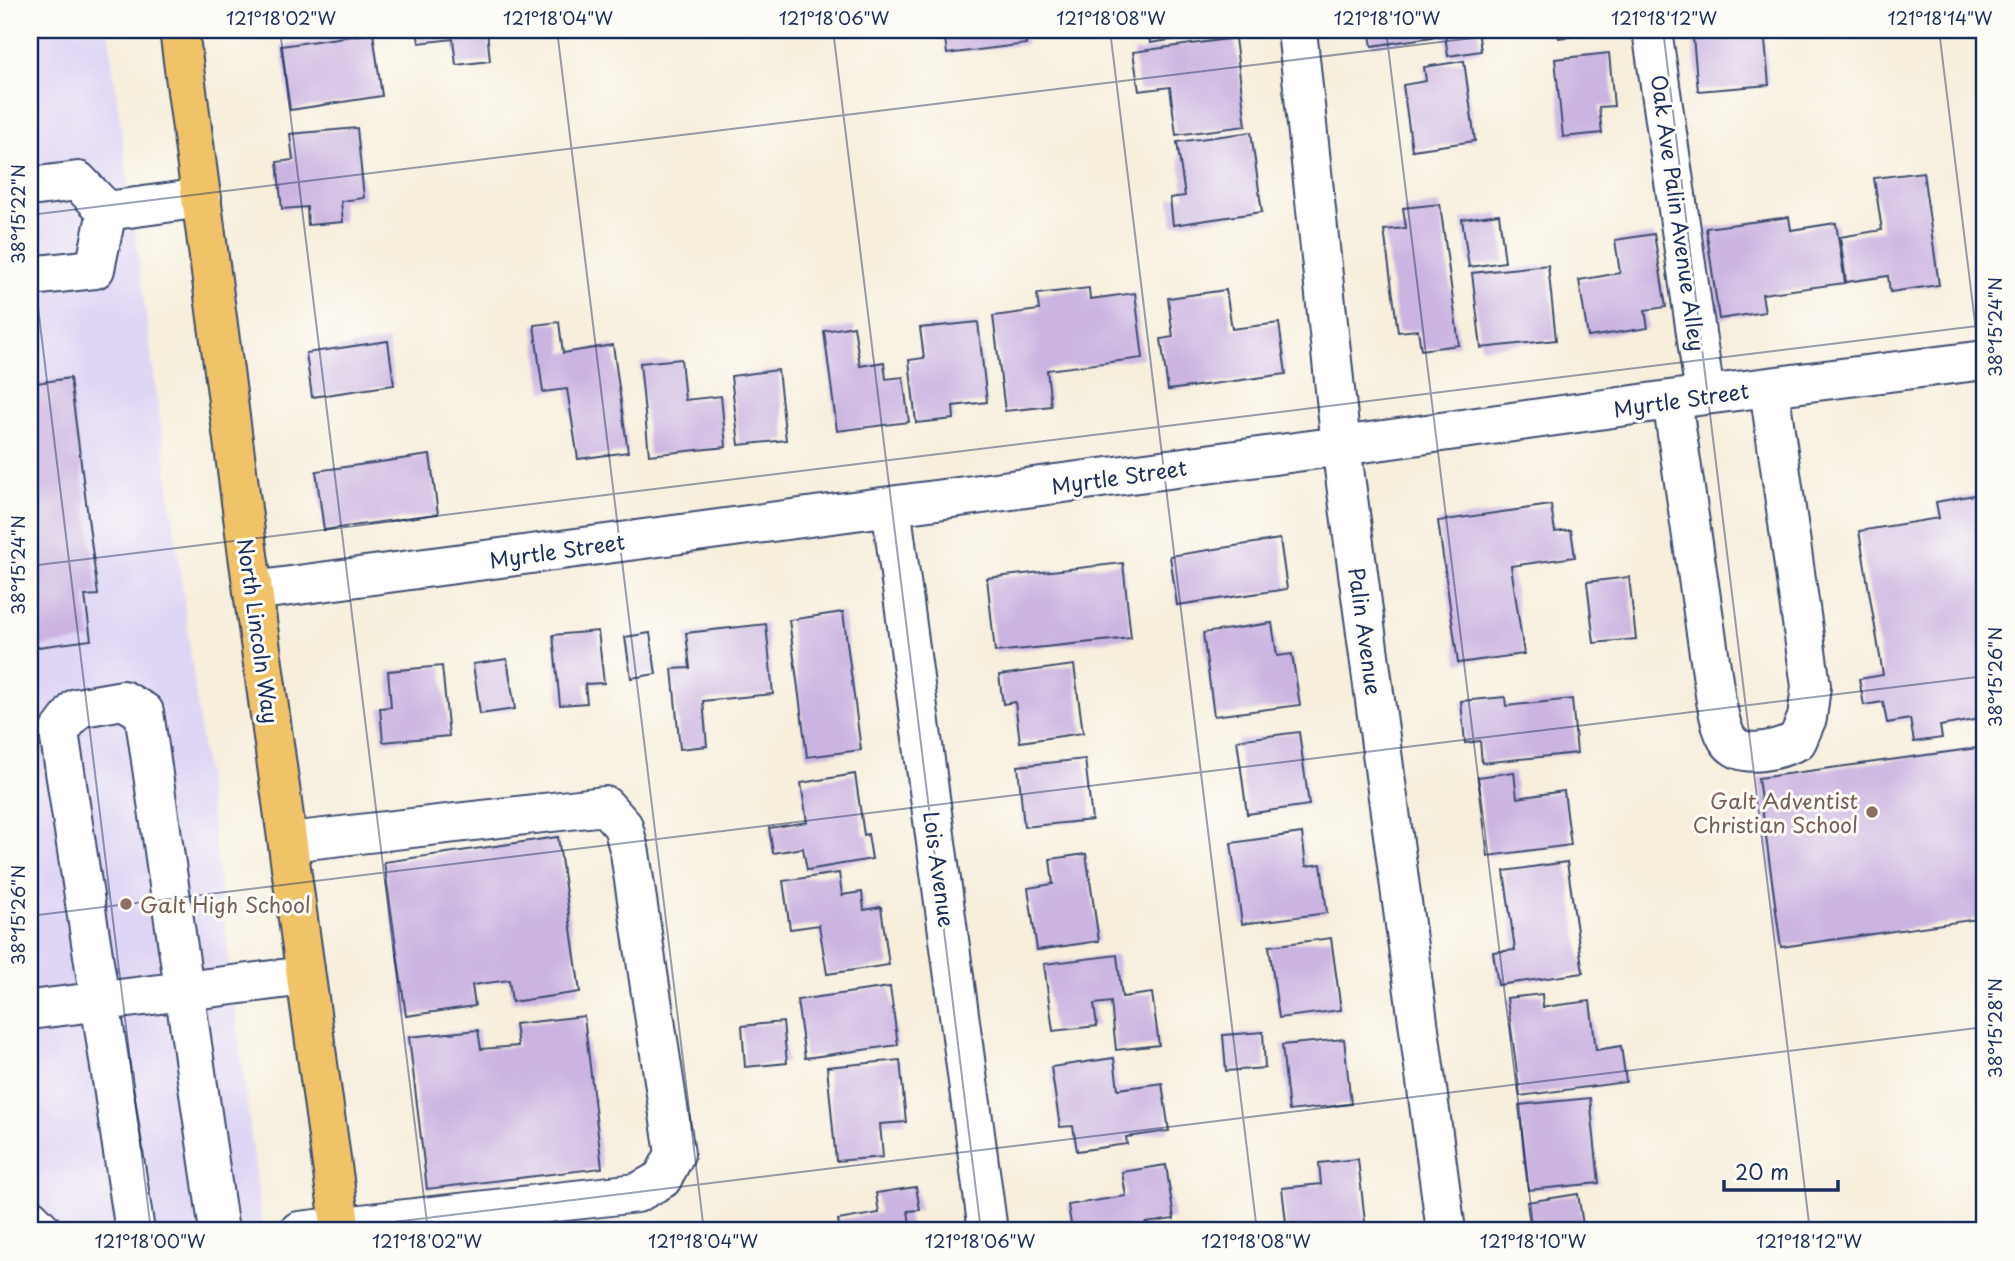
<svg xmlns="http://www.w3.org/2000/svg" width="2015" height="1261" font-family="'Playpen Sans',sans-serif">
	<style>
		.built { fill: #dfd5f5 }
		.building { fill: #cbb4e1 }
		.lines { fill: none; stroke-linecap: round; stroke-linejoin: round }
		.minor-casing { stroke: #3c4c71; stroke-width: 42 }
		.major-casing { stroke: #3c4c71; stroke-width: 42 }
		.minor { stroke: #fff; stroke-width: 38 }
		.major { stroke: #f1c369; stroke-width: 38 }
		.ticks { fill: none; stroke: #1b2f5e; stroke-width: 2; stroke-opacity: 0.45 }
		.education-dot { fill: #8d6e63; stroke: #fdfcf7; stroke-width: 2.5 }
		.labels { text-anchor: middle; dominant-baseline: central; stroke-width: 6; stroke-linejoin: round; paint-order: stroke }
		.street-label { font-size: 21px; fill: #1b2f5e; stroke: #fdfcf7 }
		.education-label { font-size: 21px; fill: #785e54; stroke: #fdfcf7; text-anchor: end }
		.neatline { fill: none; stroke: #1b2f5e; stroke-width: 2.5 }
		.ticks-label { font-size: 18px; text-anchor: middle; fill: #1b2f5e }
	</style>
	<rect width="100%" height="100%" fill="#fdfcf7"/>
	<filter id="ink" filterUnits="userSpaceOnUse"><feTurbulence type="fractalNoise" baseFrequency=".0143" numOctaves="2"/><feDisplacementMap in="SourceGraphic" scale="14" xChannelSelector="R" yChannelSelector="G"/><feConvolveMatrix kernelMatrix="1 2 1 2 8 2 1 2 1" color-interpolation-filters="sRGB"/></filter>
	<filter id="wash" filterUnits="userSpaceOnUse"><feTurbulence type="fractalNoise" baseFrequency=".00686" numOctaves="4" result="noise"/><feDisplacementMap in="SourceGraphic" scale="28" xChannelSelector="R" yChannelSelector="G"/><feGaussianBlur stdDeviation="1.57" result="paint"/><feColorMatrix in="noise" values="0 0 0 0 0 0 0 0 0 0 0 0 0 0 0 0 0 1.4 0 .05"/><feComposite in="paint" operator="in"/></filter>
	<g filter="url(#wash)">
		<rect width="100%" height="100%" fill="#f7eedc"/>
		<path class="built" d="M30 30H108L181 577 263 1231H30Z"/>
		<g id="blocks">
			<path class="building" d="M417 30H487L490 61 456 65 453 39 419 43Z
				M944 30H1024L1026 44 947 54Z
				M1148 30H1228V31L1150 43Z
				M1369 30H1478L1481 51 1448 56 1445 35 1372 46Z
				M1557 30H1611V31L1559 38Z
				M1724 30H1764L1769 85 1698 91 1693 37 1724 33Z
				M373 33 382 96 290 110 281 46Z
				M1235 38 1246 126 1176 135 1170 87 1139 91 1133 52Z
				M1609 53 1614 106 1599 107 1602 133 1563 137 1555 59Z
				M1464 61 1475 141 1412 150 1403 85 1426 81 1424 67Z
				M357 128 364 198 341 201 343 222 308 225 307 207 282 209 277 162 293 160 290 134Z
				M1251 132 1262 212 1173 225 1170 198 1185 196 1177 142Z
				M1923 172 1939 285 1890 292 1888 276 1846 282 1840 237 1882 230 1874 178Z
				M1440 204 1459 345 1421 350 1418 330 1398 332 1384 230 1406 228 1403 208Z
				M1499 214 1505 262 1469 267 1462 219Z
				M1789 217 1791 230 1836 223 1845 283 1762 294 1765 312 1719 319 1706 228Z
				M1654 234 1666 307 1645 310 1648 328 1588 337 1579 280 1620 273 1615 240Z
				M1548 265 1556 340 1481 348 1472 273Z
				M1089 288 1090 299 1135 293 1143 358 1047 370 1051 406 1005 411 993 316 1039 310 1037 294Z
				M1226 290 1232 329 1279 323 1286 374 1168 390 1161 339 1173 337 1168 298Z
				M559 322 563 353 613 345 628 452 578 459 567 389 543 392 534 325Z
				M978 322 987 402 953 406 954 419 916 423 909 360 924 358 920 328Z
				M854 326 860 366 884 362 886 379 903 377 909 422 837 431 824 331Z
				M388 341 394 385 312 397 306 353Z
				M681 359 685 400 721 396 726 447 649 455 640 363Z
				M778 370 786 440 739 445 731 376Z
				M70 378 98 595 85 596 91 640 30 648V384Z
				M430 455 438 514 324 530 316 471Z
				M1985 493V718L1940 726 1942 738 1914 742 1910 719 1887 723 1883 702 1864 705 1859 679 1883 675 1859 531 1939 518 1936 502Z
				M1551 505 1555 532 1571 530 1575 557 1511 566 1524 654 1458 663 1438 521Z
				M1280 539 1287 589 1177 605 1170 556Z
				M1123 563 1131 638 995 652 987 578Z
				M1629 577 1636 639 1594 643 1587 582Z
				M843 612 861 750 807 757 789 620Z
				M1272 623 1277 656 1292 654 1300 705 1214 716 1203 633Z
				M766 624 773 694 703 701 707 746 680 749 672 669 690 668 686 633Z
				M598 631 604 683 585 684 587 703 560 705 553 635Z
				M650 633 656 674 631 678 625 637Z
				M507 659 515 709 480 714 473 664Z
				M1074 665 1083 733 1020 742 1015 702 1003 704 999 675Z
				M442 666 449 736 383 742 380 708 391 707 388 671Z
				M1505 697 1506 706 1572 699 1577 753 1482 763 1480 741 1465 743 1461 701Z
				M1299 732 1309 805 1247 814 1237 740Z
				M1985 747V918L1781 947 1758 778Z
				M1085 759 1092 820 1024 827 1018 766Z
				M1514 772 1517 798 1564 791 1571 845 1488 856 1478 777Z
				M855 774 864 835 868 834 872 859 807 870 803 848 773 853 769 828 807 822 801 783Z
				M1302 833 1306 866 1321 864 1327 913 1242 924 1231 843Z
				M558 837 580 992 512 1002 509 980 472 985 475 1006 406 1016 384 862Z
				M1086 854 1099 941 1037 950 1028 888 1053 884 1050 859Z
				M1567 862 1583 973 1498 985 1493 952 1515 950 1504 871Z
				M839 873 842 895 862 892 864 910 881 907 889 965 827 974 819 925 790 929 783 881Z
				M1331 938 1341 1010 1279 1018 1269 946Z
				M1117 955 1122 997 1152 993 1159 1045 1116 1050 1111 1002 1094 1004 1097 1026 1053 1031 1044 964Z
				M890 987 898 1045 805 1058 797 1000Z
				M1542 994 1543 1007 1590 1001 1596 1050 1621 1046 1626 1082 1520 1096 1507 998Z
				M584 1016 602 1168 427 1189 409 1037 478 1030 481 1049 518 1046 515 1024Z
				M783 1022 787 1063 745 1067 742 1026Z
				M1263 1032 1265 1068 1226 1071 1223 1035Z
				M1344 1039 1351 1104 1289 1111 1282 1045Z
				M1114 1058 1118 1089 1162 1083 1169 1131 1126 1137 1127 1144 1077 1151 1073 1126 1060 1127 1051 1067Z
				M900 1060 906 1122 880 1124 883 1157 836 1161 827 1067Z
				M1590 1098 1599 1183 1528 1190 1519 1105Z
				M1358 1159 1366 1231H1287L1282 1188 1321 1184 1319 1163Z
				M1166 1165 1174 1219 1145 1223 1146 1231H1072L1068 1205 1126 1196 1122 1172Z
				M916 1187 920 1210 908 1211 911 1231H840L838 1220 879 1213 876 1193Z
				M1578 1194 1584 1231H1531L1527 1202Z"/>
		</g>
	</g>
	<g filter="url(#ink)">
		<use href="#blocks" fill-opacity="0" stroke="#3c4c71" stroke-width="2"/>
		<g class="lines">
			<defs>
				<path id="minor" d="M1297 30 1341 446 1446 1231
					M1652 30 1705 395
					M30 187 78 181 107 211
					M107 211 202 198
					M30 276 95 269 107 211
					M1672 400 1716 701C1719 713 1721 730 1728 740 1742 761 1779 749 1797 741L1807 718 1811 686 1769 388
					M891 506 988 1231
					M253 591 1341 446 1705 395 1985 360
					M289 842 605 806 623 826 630 853 675 1154 662 1179 637 1193 299 1231
					M30 1010 305 976
					M30 1218 43 1231
					M135 1231 59 732 77 708 123 700 144 712 219 1231"/>
				<path id="major" d="M179 30C203 205 225 380 248 555 278 781 311 1006 341 1231"/>
			</defs>
			<use href="#minor" class="minor-casing"/>
			<use href="#major" class="major-casing"/>
			<use href="#minor" class="minor"/>
			<use href="#major" class="major"/>
		</g>
	</g>
	<path class="ticks" d="M280 30 428 1231M557 30 704 1231M833 30 981 1231M1110 30 1257 1231M1386 30 1534 1231M1663 30 1810 1231M1939 30 1985 404M30 215 1538 30M30 242 151 1231M30 566 1985 325M30 916 1985 676M320 1231 1985 1027"/>
	<g class="education-dot">
		<circle cx="1872" cy="812" r="7"/>
		<circle cx="126" cy="904" r="7"/>
	</g>
	<g class="labels">
		<g class="street-label">
			<text transform="translate(1679 213) rotate(82)">Oak Ave Palin Avenue Alley</text>
			<text transform="translate(1681 399) rotate(-8)">Myrtle Street</text>
			<text transform="translate(1119 476) rotate(-8)">Myrtle Street</text>
			<text transform="translate(557 550) rotate(-8)">Myrtle Street</text>
			<text transform="translate(259 631) rotate(82)">North Lincoln Way</text>
			<text transform="translate(1366 631) rotate(82)">Palin Avenue</text>
			<text transform="translate(940 869) rotate(82)">Lois Avenue</text>
		</g>
		<g class="education-label">
			<text x="1858" y="800">Galt Adventist<tspan x="1858" dy="24">Christian School</tspan></text>
			<text x="140" y="904" text-anchor="start">Galt High School</text>
		</g>
	</g>
	<rect width="2015" height="1261" fill="none" stroke="#fdfcf7" stroke-width="77"/>
	<path d="M1724 1180v10h114v-10" fill="none" stroke="#1b2f5e" stroke-width="3.5"/>
	<text x="1735" y="1180" font-size="21" fill="#1b2f5e" stroke="#fdfcf7" stroke-width="5" paint-order="stroke">20 m</text>
	<rect x="38" y="38" width="1938" height="1184" class="neatline"/>
	<g class="ticks-label">
		<text x="281" y="25">121°18'02"W</text>
		<text x="558" y="25">121°18'04"W</text>
		<text x="834" y="25">121°18'06"W</text>
		<text x="1111" y="25">121°18'08"W</text>
		<text x="1387" y="25">121°18'10"W</text>
		<text x="1664" y="25">121°18'12"W</text>
		<text x="1940" y="25">121°18'14"W</text>
		<text transform="translate(19 214) rotate(-90)" y="6">38°15'22"N</text>
		<text transform="translate(1996 327) rotate(-90)" y="6">38°15'24"N</text>
		<text transform="translate(19 565) rotate(-90)" y="6">38°15'24"N</text>
		<text transform="translate(1996 677) rotate(-90)" y="6">38°15'26"N</text>
		<text transform="translate(19 915) rotate(-90)" y="6">38°15'26"N</text>
		<text transform="translate(1996 1028) rotate(-90)" y="6">38°15'28"N</text>
		<text x="150" y="1248">121°18'00"W</text>
		<text x="427" y="1248">121°18'02"W</text>
		<text x="703" y="1248">121°18'04"W</text>
		<text x="980" y="1248">121°18'06"W</text>
		<text x="1256" y="1248">121°18'08"W</text>
		<text x="1533" y="1248">121°18'10"W</text>
		<text x="1809" y="1248">121°18'12"W</text>
	</g>
</svg>
